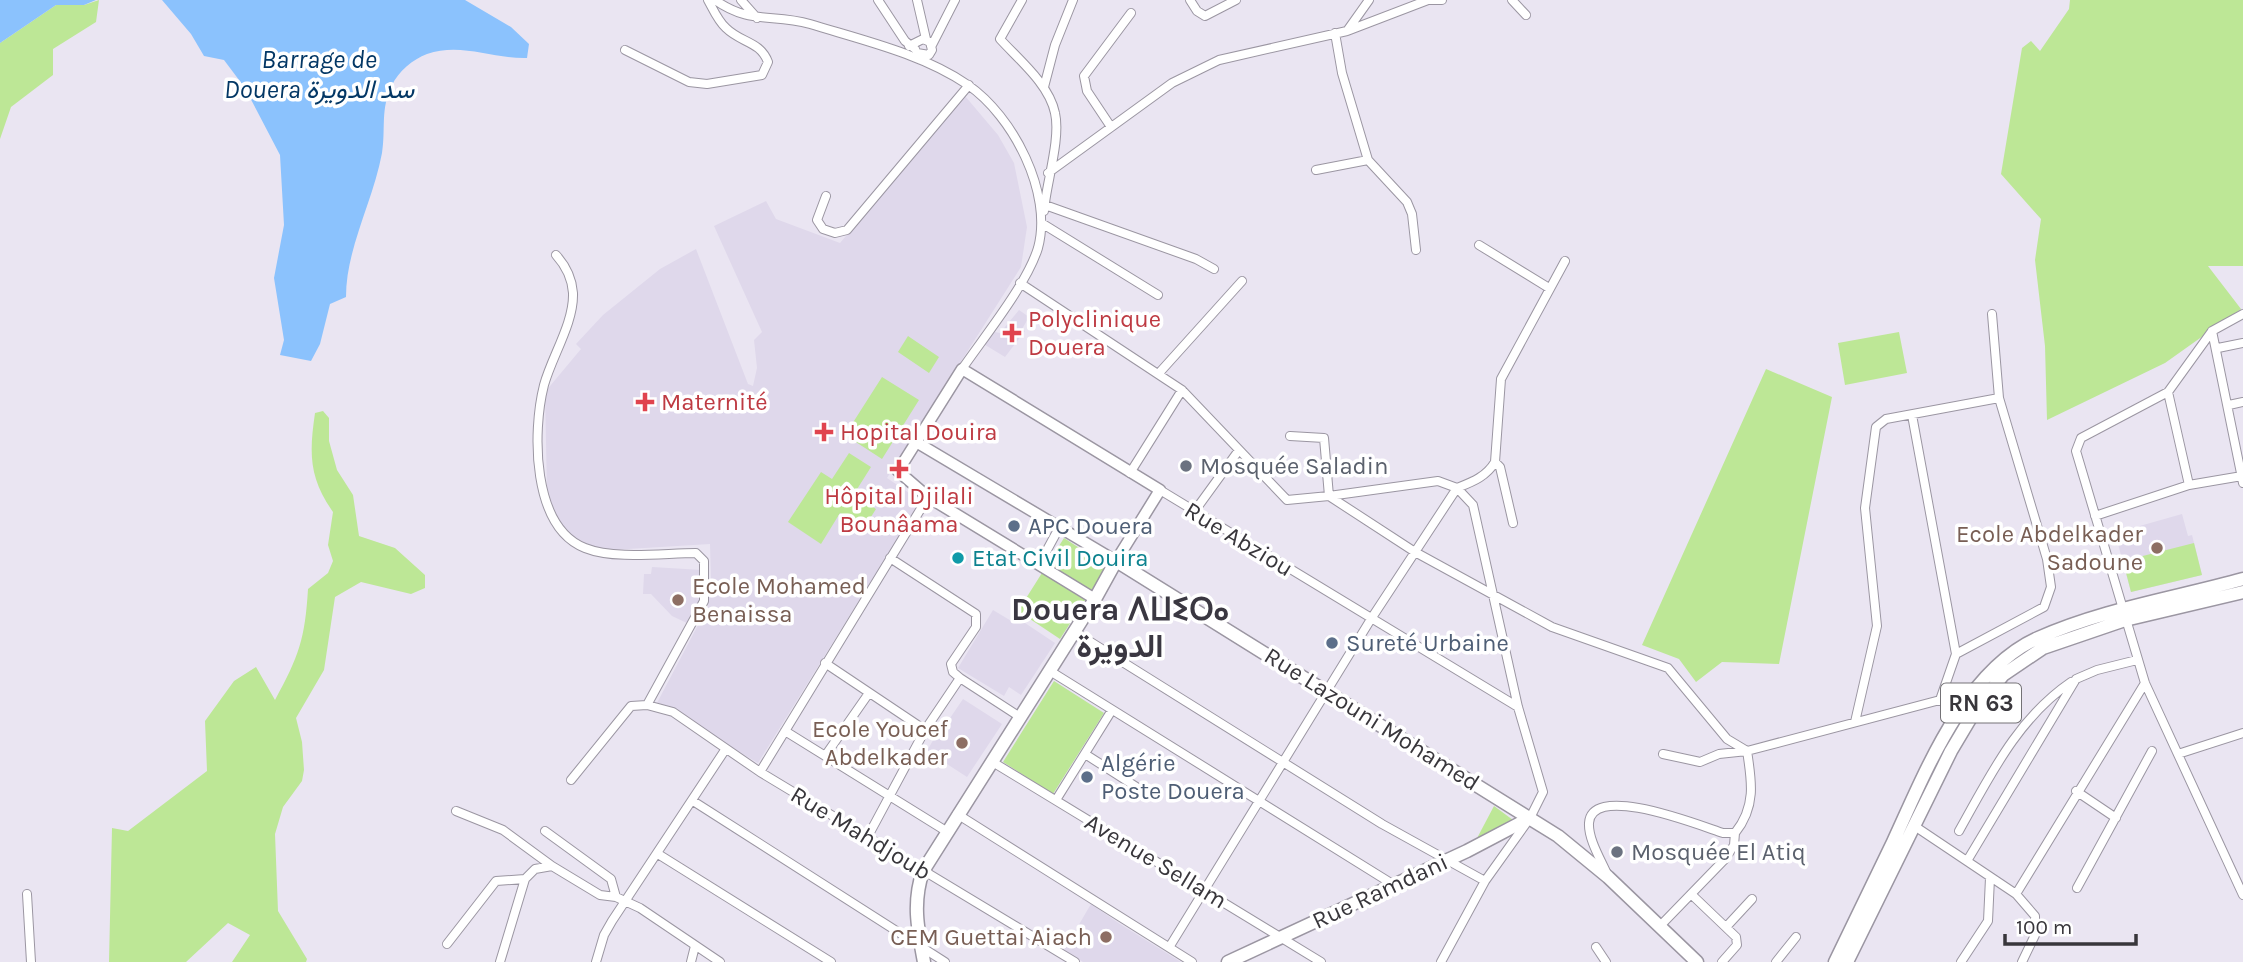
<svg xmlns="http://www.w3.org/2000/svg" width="2243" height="962" font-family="Karla,Vazirmatn,'Noto Sans Tifinagh',sans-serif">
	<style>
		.built { fill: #dfd8eb }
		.green { fill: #bde796 }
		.water { fill: #8bc2fd }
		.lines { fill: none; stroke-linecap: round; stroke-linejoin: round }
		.minor-casing { stroke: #9b96a2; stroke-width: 10 }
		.tertiary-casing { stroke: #9b96a2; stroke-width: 13 }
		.secondary-casing { stroke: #9b96a2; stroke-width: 15 }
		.primary-casing { stroke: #9b96a2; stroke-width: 15 }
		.minor { stroke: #fff; stroke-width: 8 }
		.tertiary { stroke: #fff; stroke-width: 10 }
		.secondary { stroke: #fff; stroke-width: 12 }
		.primary { stroke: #fff; stroke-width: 12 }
		.health-dot { fill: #e0444e; stroke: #fff; stroke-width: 2.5 }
		.worship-dot { fill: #6b7280; stroke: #fff; stroke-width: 2.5 }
		.service-dot { fill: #5c6f8a; stroke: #fff; stroke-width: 2.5 }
		.education-dot { fill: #8d6e63; stroke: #fff; stroke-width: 2.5 }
		.culture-dot { fill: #0f9aa8; stroke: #fff; stroke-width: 2.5 }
		.labels { text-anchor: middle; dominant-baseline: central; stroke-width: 7; stroke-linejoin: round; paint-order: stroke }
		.shield { fill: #fff; stroke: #747276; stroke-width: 2 }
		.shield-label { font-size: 23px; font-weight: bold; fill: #38363b }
		.health-label { font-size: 24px; fill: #be3a42; stroke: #fff; text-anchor: start }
		.worship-label { font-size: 24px; fill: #5b616d; stroke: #fff; text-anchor: start }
		.service-label { font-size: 24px; fill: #4e5e75; stroke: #fff; text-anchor: start }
		.education-label { font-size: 24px; fill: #785e54; stroke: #fff; text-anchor: end }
		.street-label { font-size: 24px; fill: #38363b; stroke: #fff }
		.culture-label { font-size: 24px; fill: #0d838f; stroke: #fff; text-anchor: start }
		.water-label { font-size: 26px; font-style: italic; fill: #033765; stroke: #fff }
		.district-label { font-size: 32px; font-weight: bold; fill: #3a3741; stroke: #fff }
	</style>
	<rect width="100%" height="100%" fill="#eae5f2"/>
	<path class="built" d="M965 96 998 135 1014 163 1027 227 1021 267 887 478 921 501 758 763 657 703 708 606 711 580 710 544 612 550 585 545 571 536 560 524 547 492 545 392 581 349 576 344 603 315 660 269 696 249 748 384 753 386 757 368 754 340 762 332 714 226 766 201 776 219 840 243Z
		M1019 310 1029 317 1022 329 1025 331 1005 357 982 343 989 331 1000 333Z
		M2182 514 2188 536 2192 535 2202 575 2131 592 2115 533Z
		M652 567 702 570 699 607H692L689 624 672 616 651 594H643L644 574H651Z
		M993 610 1013 622 1016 617 1055 643 1021 695 1009 687 1004 696 958 668Z
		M963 699 1002 724 967 777 927 751 945 719 948 721Z
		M1091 904 1120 924 1181 962H1083L1064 950Z"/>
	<path class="green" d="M99 0 96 22 53 49V75L11 107 0 139V43L56 5H84Z
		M2070 0H2243V266H2208L2241 309 2165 363 2047 420 2045 346 2035 260 2041 219 2001 174 2022 48 2031 41 2040 51 2069 9Z
		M1899 332 1907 373 1845 385 1838 343Z
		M908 336 939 357 929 373 898 352Z
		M1766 369 1832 397 1779 664 1722 662 1696 682 1679 659 1642 645Z
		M882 377 919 400 882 459 845 435Z
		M323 411 329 418V441L337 470 353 495 359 536 395 548 425 575V588L411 594 361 582 335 597 324 670 296 718 302 742 304 770 302 781 283 807 275 834 278 911 307 959 306 962H232L250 935 228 923 186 962H109L112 828 128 831 207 771 205 721 234 681 256 667 275 700C299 656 305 639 308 589L328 573 333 561 328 545 333 512C309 478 309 454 315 413Z
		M849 453 871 467 854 494 876 509 864 528 840 513 821 544 788 522 821 472 832 479Z
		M1064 538 1107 566 1060 639 1018 611Z
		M2194 543 2202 575 2131 592 2123 561Z
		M1054 681 1104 713 1053 794 1003 762Z
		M1494 806 1513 820 1475 842Z"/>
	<path class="water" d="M0 0H96L84 5H56L0 43Z
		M162 0H465L511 27 529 44 527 58C493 59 461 42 427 54 413 59 398 72 392 85 380 109 386 129 382 153 373 202 346 248 346 297L330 304 320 344 311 361 280 355 284 340 274 278 284 225 280 155 245 88 224 60 204 56 191 34Z"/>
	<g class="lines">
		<defs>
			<path id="minor" d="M715 0C750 25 773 13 810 24 862 40 923 54 968 85 1013 116 1053 193 1038 248 1027 284 984 337 962 369
				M741 0 757 18
				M878 0 905 41 915 49
				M917 0 926 39
				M1022 0 1000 39C1019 60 1049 84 1055 113 1061 139 1046 184 1044 211
				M1190 0 1197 11 1205 16 1236 0
				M1427 0H1442
				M1512 0 1526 15
				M1347 31 1428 0
				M1335 33 1342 73 1368 160 1407 202 1412 214 1416 250
				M932 45 955 0
				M909 46 923 39 930 42 932 50 929 55 917 53
				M625 50 689 82 707 84 762 75 768 62C760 41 741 43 726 28 718 21 713 9 708 0
				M1044 87 1055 45 1073 0
				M1111 127 1087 91 1084 76 1131 13
				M1316 170 1368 160
				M1048 173 1172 83 1219 60 1347 31 1369 0
				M826 196 817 220 823 229 835 233 847 230 969 85
				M1045 205 1196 259 1214 269
				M1043 224 1158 295
				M1479 245 1549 288
				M556 255C566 266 572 278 573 293 574 323 552 356 544 385 532 432 532 527 585 548 615 560 664 553 696 553L704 561V601L647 705
				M1020 283 1182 390 1287 500 1329 496 1415 552 1552 627 1668 668 1727 739 1747 751 1940 700 1963 711
				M2243 314 2212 331 2168 392 2081 438 2076 451 2145 683 2243 895
				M2212 331 2243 483
				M2218 348 2243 343
				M1160 372 1242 281
				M2168 392 2189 485
				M2229 405 2243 402
				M1912 415 1956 654 1940 700
				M1290 436 1324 438 1329 496 1438 481 1457 488 1473 505 1518 707 1543 792 1530 818 1485 881 1441 962
				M1495 462 1500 467 1513 523
				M1130 473 1182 390
				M1160 490 1518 707
				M1194 512 1239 450
				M2095 516 2189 485 2242 476
				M890 558 976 614V627L951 664 953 672 960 678
				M1040 563 1060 526
				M1073 631 1382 824 1485 881
				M1956 654 2044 607 2051 587 2047 559 1999 398 1992 314
				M825 663 925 730 960 678 1020 717
				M1050 671 1394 885
				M1855 722 1877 626 1865 508 1876 427 1886 419 1999 398
				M785 731 946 831
				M1085 754 1149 795
				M2178 754 2243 733
				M825 756 869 693
				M991 761 1321 962
				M760 772 928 497
				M571 780 631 706 647 705 673 712 760 772 1075 962
				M2076 791 2116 818
				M1056 800 1112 710
				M693 801 945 962
				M456 811 503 830 552 866
				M957 814 1192 962
				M1913 825 2016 894 2035 916V935L2022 962
				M545 831 611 879 616 897
				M1959 831C1990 776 2017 719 2071 682
				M867 838 925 730
				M658 854 831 962
				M1967 861 2076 679 2097 670 2137 660
				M1607 874C1601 860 1588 839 1589 823 1592 782 1701 826 1723 833H1735C1756 807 1752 782 1747 751L1719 754 1700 762 1663 754
				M2077 888 2152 751
				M27 894 31 962
				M1691 894 1736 937 1737 945 1722 962
				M2016 894 2145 683
				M1660 926 1726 858 1734 845 1735 833
				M1727 926 1752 899
				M447 944 496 881 525 879
				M1170 946 1371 619 1457 488C1472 482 1486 477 1495 462L1501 379 1565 261
				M1596 947 1606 962
				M500 962 525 879 535 869 552 866 600 895 616 897 640 908 720 962
				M596 962 604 935 612 921 725 750
				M691 962 695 946
				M1776 962 1796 937
				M1961 962 1988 921 1990 878"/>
			<path id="tertiary" d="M916 442 1116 561 1160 490 962 369 898 471 928 497 1095 599"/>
			<path id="secondary" d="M1228 962 1467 851 1530 818"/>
			<path id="primary" d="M924 962C918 930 912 903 923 871L1095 599 1116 561 1558 836 1608 877 1697 962
				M1835 962C1854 922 1874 882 1893 842 1925 773 1964 671 2038 638 2103 609 2175 598 2243 579
				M1847 962 1951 751 1976 709 2003 675 2043 648 2125 620 2243 592"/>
		</defs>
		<use href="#minor" class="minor-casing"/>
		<use href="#tertiary" class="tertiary-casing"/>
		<use href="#secondary" class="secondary-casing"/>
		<use href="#primary" class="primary-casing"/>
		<use href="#minor" class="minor"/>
		<use href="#tertiary" class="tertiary"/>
		<use href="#secondary" class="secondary"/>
		<use href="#primary" class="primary"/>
	</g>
	<g class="health-dot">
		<path d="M1008.5 322.5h7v7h7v7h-7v7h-7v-7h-7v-7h7z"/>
		<path d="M641.5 391.5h7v7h7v7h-7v7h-7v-7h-7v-7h7z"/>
		<path d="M820.5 421.5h7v7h7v7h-7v7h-7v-7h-7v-7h7z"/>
		<path d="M895.5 458.5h7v7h7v7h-7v7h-7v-7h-7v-7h7z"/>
	</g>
	<g class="worship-dot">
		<circle cx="1186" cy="466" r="7"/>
		<circle cx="1617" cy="852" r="7"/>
	</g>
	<g class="service-dot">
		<circle cx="1014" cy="526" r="7"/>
		<circle cx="1332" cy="643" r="7"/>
		<circle cx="1087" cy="777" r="7"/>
	</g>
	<g class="education-dot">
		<circle cx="2157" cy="548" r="7"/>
		<circle cx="678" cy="600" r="7"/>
		<circle cx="962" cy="743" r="7"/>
		<circle cx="1106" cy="937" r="7"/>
	</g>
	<circle class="culture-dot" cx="958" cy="558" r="7"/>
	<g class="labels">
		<rect class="shield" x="1941" y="683.5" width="80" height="39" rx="5"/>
		<g class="shield-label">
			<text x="1981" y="703">RN 63</text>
		</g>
		<g class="health-label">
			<text x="1028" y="319">Polyclinique<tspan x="1028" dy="28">Douera</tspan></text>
			<text x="661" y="402">Maternité</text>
			<text x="840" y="432">Hopital Douira</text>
			<text x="899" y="496" text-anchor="middle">Hôpital Djilali<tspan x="899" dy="28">Bounâama</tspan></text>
		</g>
		<g class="worship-label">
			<text x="1200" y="466">Mosquée Saladin</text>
			<text x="1631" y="852">Mosquée El Atiq</text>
		</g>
		<g class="service-label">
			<text x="1028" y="526">APC Douera</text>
			<text x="1346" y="643">Sureté Urbaine</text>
			<text x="1101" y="763">Algérie<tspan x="1101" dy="28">Poste Douera</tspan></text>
		</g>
		<g class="education-label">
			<text x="2143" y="534">Ecole Abdelkader<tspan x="2143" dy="28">Sadoune</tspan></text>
			<text x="692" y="586" text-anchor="start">Ecole Mohamed<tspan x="692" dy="28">Benaissa</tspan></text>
			<text x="948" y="729">Ecole Youcef<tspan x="948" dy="28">Abdelkader</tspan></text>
			<text x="1092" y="937">CEM Guettai Aiach</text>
		</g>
		<g class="street-label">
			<text transform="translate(1239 539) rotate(31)">Rue Abziou</text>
			<text transform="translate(1372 719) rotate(32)">Rue Lazouni Mohamed</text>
			<text transform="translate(861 833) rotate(31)">Rue Mahdjoub</text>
			<text transform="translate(1156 861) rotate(31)">Avenue Sellam</text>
			<text transform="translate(1380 891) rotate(-25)">Rue Ramdani</text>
		</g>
		<g class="culture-label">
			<text x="972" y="558">Etat Civil Douira</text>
		</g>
		<g class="water-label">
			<text x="319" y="59">Barrage de<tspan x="319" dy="30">Douera سد الدويرة</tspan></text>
		</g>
		<g class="district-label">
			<text x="1120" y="609">Douera ⴷⵡⵉⵔⴰ<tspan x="1120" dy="37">الدويرة</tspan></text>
		</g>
	</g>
	<path d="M2005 934v10h131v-10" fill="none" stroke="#38363b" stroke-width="3.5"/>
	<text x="2016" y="934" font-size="21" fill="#38363b" stroke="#ffffff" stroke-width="5" paint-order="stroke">100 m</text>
</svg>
